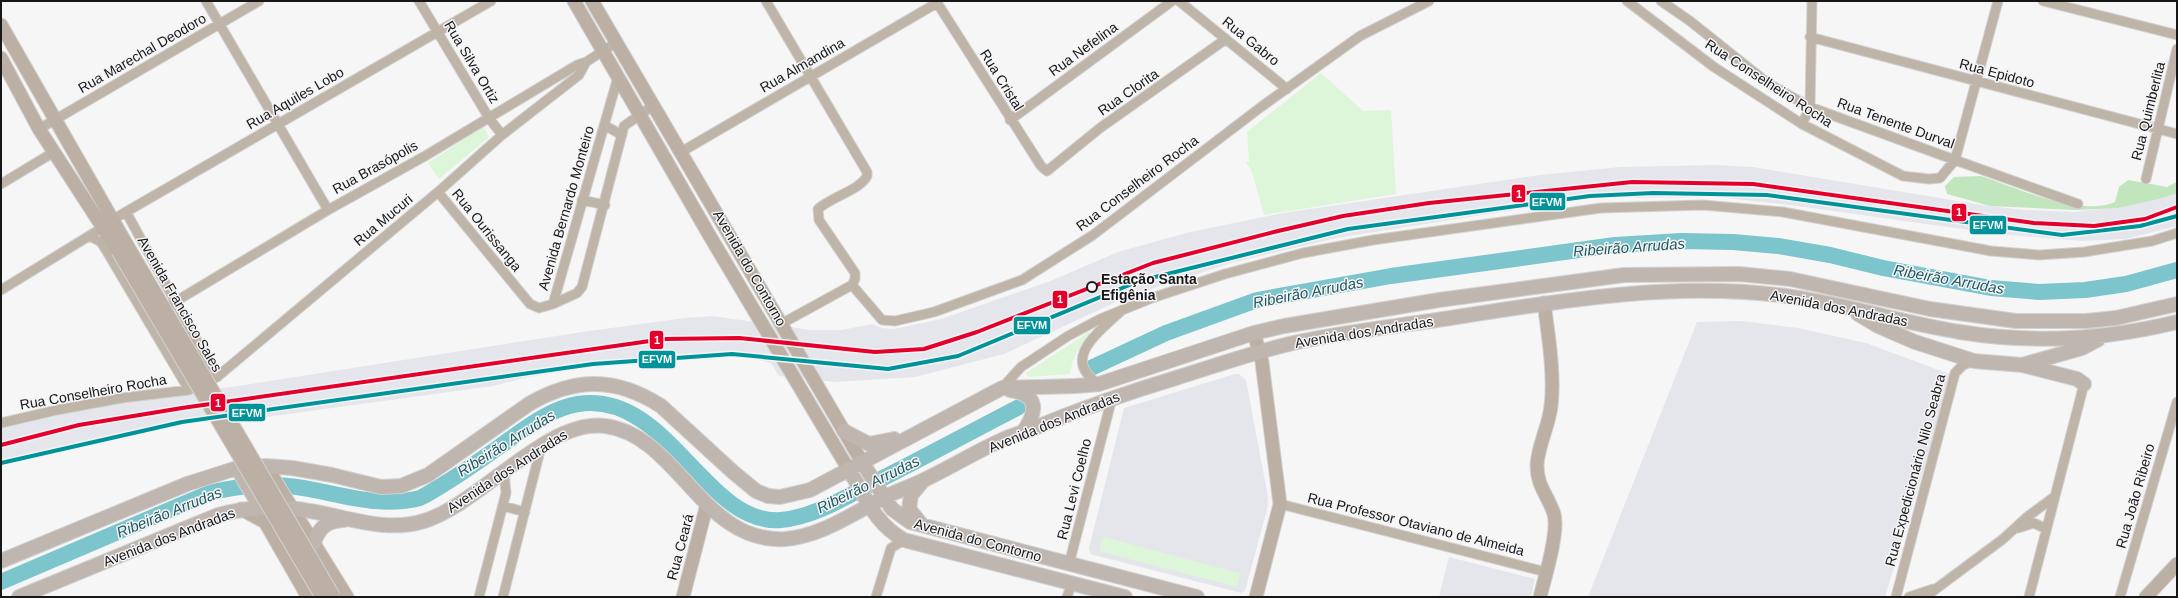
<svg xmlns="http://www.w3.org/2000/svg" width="2178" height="598" font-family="Arial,sans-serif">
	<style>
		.built { fill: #e5e6eb }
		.green { fill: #ddf5d9 }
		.forest { fill: #c1e5bc }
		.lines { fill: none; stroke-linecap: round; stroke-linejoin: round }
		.river { stroke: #7cc5cd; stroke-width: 16 }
		.street-casing { stroke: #d2d2d2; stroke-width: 11 }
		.secondary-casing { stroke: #d2d2d2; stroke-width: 15 }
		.primary-casing { stroke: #d2d2d2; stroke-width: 16 }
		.street { stroke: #bfb4a8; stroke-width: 9 }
		.secondary { stroke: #bbb0a3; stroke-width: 13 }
		.primary { stroke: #bfb6af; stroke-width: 14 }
		.secondary-bridge-casing { stroke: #d2d2d2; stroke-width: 15; stroke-linecap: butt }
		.secondary-bridge { stroke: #bbb0a3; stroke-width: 13 }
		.rail-1-casing { stroke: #f5f5f7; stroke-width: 7 }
		.rail-1 { stroke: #00939a; stroke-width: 4 }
		.metro-1-casing { stroke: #f5f5f7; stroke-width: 7 }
		.metro-1 { stroke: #e4002b; stroke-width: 4 }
		.stop-dot { fill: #f5f5f7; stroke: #171717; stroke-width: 2 }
		.labels { text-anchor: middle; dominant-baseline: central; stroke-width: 3; stroke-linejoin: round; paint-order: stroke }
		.street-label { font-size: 14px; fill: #171717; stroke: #f5f5f7 }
		.stop-label { font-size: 14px; font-weight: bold; fill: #171717; stroke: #f5f5f7; text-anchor: start }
		.water-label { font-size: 15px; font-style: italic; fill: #1c575e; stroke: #f5f5f7 }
		.line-badge { stroke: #f5f5f7; stroke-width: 1.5 }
		.badge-label { font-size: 11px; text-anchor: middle; font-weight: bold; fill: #fff }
	</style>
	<rect width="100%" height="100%" fill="#f6f6f6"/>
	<path class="built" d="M1715 165 1753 167 1982 205 2025 210 2074 212 2110 208 2177 185V226L2125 239 2082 241 1998 234 1797 206 1718 197 1592 198 1336 238 1231 263 1127 297 1004 354 915 377 835 382 779 376 771 363 725 352 658 355 524 378 493 386 259 418 201 422 105 437 50 449 20 457 1 464V427L21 420 151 397 238 386 582 332 685 318 712 316 811 330H842L872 324 882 328 894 329 941 319 1048 282 1118 252 1190 232 1283 213 1540 175 1620 167Z
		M1742 321 1798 328 1866 343 1952 375 1885 597H1588L1697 322Z
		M1235 374H1239L1246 380 1268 497V506L1245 591 1241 593 1090 554 1089 548 1124 408Z
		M1449 557 1535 579 1531 597H1439Z"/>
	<path class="green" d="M1321 73 1363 111 1391 110 1396 194 1264 215 1252 172 1246 162 1249 161 1247 132Z
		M483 127 489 137 439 179 428 163Z
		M1089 332 1090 334C1079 345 1072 359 1070 374L1028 377 1026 373Z
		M1103 537 1240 573 1237 587 1099 551Z"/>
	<path class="forest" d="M1981 176C2016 188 2081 217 2115 202L2119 187 2128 180 2167 187 2177 182V193L2159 199 2117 208 2075 210 1990 206 1947 194 1945 186 1954 177Z"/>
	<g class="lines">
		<path class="river" d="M1091 368 1166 333 1257 300 1391 276 1615 245 1681 241 1733 242 1778 246 1830 255 1883 268 1991 288 2039 292 2085 290 2126 284 2177 270
			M1 582 209 493C236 486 268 483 297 487 338 493 379 509 420 498 447 484 473 465 499 447 523 430 548 409 578 404 668 390 705 526 781 520 815 517 847 496 877 481 925 457 972 431 1019 407"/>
		<defs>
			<path id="street" d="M206 1 328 210
				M419 1 489 118 502 135
				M766 1 867 172V176C860 190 831 197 818 209L819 220 855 273V279L852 285
				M936 1 1041 166 1047 171 1100 128 1226 39
				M1179 1 1287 89
				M1627 1 1714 67 1802 124 1903 176 1929 179 1940 178 1955 160 2078 204
				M1661 1 1690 21 1769 84 1810 107 1955 160 1998 1
				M2043 1 2177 35
				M1810 37 2177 134
				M618 77 553 304 577 293 582 287 624 126 654 105
				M1010 120 1172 1
				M1802 124 1810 107 1812 1
				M604 125 622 135
				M39 129 259 1
				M681 152 937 3
				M2146 179 2177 49
				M1 184 54 152
				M438 192 530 304 539 308 553 304
				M582 200 605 205
				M126 212 217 377
				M112 220 491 1
				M90 236 101 242 106 250 189 390
				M852 285 882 320 895 321 934 312 1022 280 1093 235 1261 107 1360 36 1429 1
				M1 290 102 228
				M148 318 328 210 425 156 577 65 586 62 617 42
				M781 324 852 285
				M1099 384C1060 359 1099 332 1120 312
				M1002 388 1021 367 1068 336 1100 319 1152 298 1225 274 1303 253 1373 240 1601 208 1703 205 1783 212 1991 251 2039 255 2084 252 2152 241 2177 233
				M1 423 57 410 122 398 189 390 217 377 438 192 502 135 579 75 586 62
				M1280 504 1546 572
				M503 506 525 512
				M2018 528 2034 523 2046 529
				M1069 564 1112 398
				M479 597 506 493 504 472
				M503 597 541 447
				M876 597 891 548 904 540
				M1067 597 1072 583
				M1896 597 1955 373 1963 365 1974 361
				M1909 597 1933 589
				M1925 597 2003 539 2027 517 2054 497
				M2029 597 2084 384
				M2120 597 2177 402"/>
			<path id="secondary" d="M574 1 711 238 849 470
				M592 1 862 462
				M1 25 127 245
				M1 58 39 129 118 251
				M1254 333 1262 362 1280 504 1256 597
				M266 466 347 597
				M241 509 265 522 308 597
				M683 597 707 504
				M1540 597C1545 577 1559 532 1554 514 1548 495 1537 487 1537 465 1538 445 1549 426 1551 406 1555 376 1548 333 1544 303
				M2146 597 2177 564"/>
			<path id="primary" d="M1858 314 1878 326 1915 342 1974 361 2022 365 2082 348 2099 339
				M2022 365 2077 379 2084 384
				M1010 390C1040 395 1037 412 1023 432
				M844 431 869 444 894 439
				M862 462 892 509 910 522 1197 597
				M237 468 260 507
				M849 470C866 497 874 523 904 540L1125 597
				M922 482 911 495 909 509 922 525
				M314 543C319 527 327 521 344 520
				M1 561 187 484 237 468 266 466 292 468 332 475 381 487 401 486 428 475 529 404C575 377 616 377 661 406L733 472 756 491 768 496 780 497 810 490 1002 388C1034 386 1067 388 1099 384L1254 333 1284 326 1439 300 1624 275 1739 274 1790 279 1930 309 2016 321H2086L2116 318 2177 304
				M19 597 218 515C249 507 279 505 310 511 347 517 386 533 424 521 480 504 546 419 605 426 678 435 702 544 785 539 820 536 851 515 881 499 896 491 913 486 928 478 953 466 977 451 1002 440 1012 435 1022 433 1032 429 1080 409 1129 392 1179 377 1216 365 1252 353 1289 344 1340 332 1392 327 1444 319 1557 301 1672 281 1786 296 1845 304 1902 323 1960 332 2034 344 2104 340 2177 322"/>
		</defs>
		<use href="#street" class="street-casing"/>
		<use href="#secondary" class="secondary-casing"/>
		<use href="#primary" class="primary-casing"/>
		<use href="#street" class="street"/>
		<use href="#secondary" class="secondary"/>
		<use href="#primary" class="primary"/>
		<defs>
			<path id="secondary-bridge" d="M127 245 334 597
				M118 251 322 597"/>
		</defs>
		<use href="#secondary-bridge" class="secondary-bridge-casing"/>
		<use href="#secondary-bridge" class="secondary-bridge"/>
		<defs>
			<path id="rail-1" d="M1 463 182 422 593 364 732 354 888 369 958 356 1139 281 1348 229 1590 196 1653 193 1767 195 2062 235 2140 226 2177 216"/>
		</defs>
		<use href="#rail-1" class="rail-1-casing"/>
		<use href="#rail-1" class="rail-1"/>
		<defs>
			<path id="metro-1" d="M1 445 79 425 182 408 664 339 739 338 875 352 924 349 977 332 1153 263 1278 231 1343 216 1429 203 1632 182 1753 184 2034 223 2094 226 2145 219 2177 207"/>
		</defs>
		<use href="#metro-1" class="metro-1-casing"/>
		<use href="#metro-1" class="metro-1"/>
	</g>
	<circle class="stop-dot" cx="1092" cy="287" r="5"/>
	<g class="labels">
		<g class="street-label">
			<text transform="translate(1251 41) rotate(39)">Rua Gabro</text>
			<text transform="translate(1083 49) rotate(-36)">Rua Nefelina</text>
			<text transform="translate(142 53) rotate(-30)">Rua Marechal Deodoro</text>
			<text transform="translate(472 62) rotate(59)">Rua Silva Ortiz</text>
			<text transform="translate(802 65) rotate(-30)">Rua Almandina</text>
			<text transform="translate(1997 73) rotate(15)">Rua Epidoto</text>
			<text transform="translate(1002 80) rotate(58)">Rua Cristal</text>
			<text transform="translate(1769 83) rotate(33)">Rua Conselheiro Rocha</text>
			<text transform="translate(1128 92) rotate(-35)">Rua Clorita</text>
			<text transform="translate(295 98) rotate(-30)">Rua Aquiles Lobo</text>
			<text transform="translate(2148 111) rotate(-76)">Rua Quimberlita</text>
			<text transform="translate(1896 123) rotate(20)">Rua Tenente Durval</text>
			<text transform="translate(375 167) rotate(-29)">Rua Brasópolis</text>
			<text transform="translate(1137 183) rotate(-37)">Rua Conselheiro Rocha</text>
			<text transform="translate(566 208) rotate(-74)">Avenida Bernardo Monteiro</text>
			<text transform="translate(383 220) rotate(-40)">Rua Mucuri</text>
			<text transform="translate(487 230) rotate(51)">Rua Ourissanga</text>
			<text transform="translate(750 268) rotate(60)">Avenida do Contorno</text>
			<text transform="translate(180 304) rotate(60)">Avenida Francisco Sales</text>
			<text transform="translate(1839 308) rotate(11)">Avenida dos Andradas</text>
			<text transform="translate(1364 332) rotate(-9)">Avenida dos Andradas</text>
			<text transform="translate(93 392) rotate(-10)">Rua Conselheiro Rocha</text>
			<text transform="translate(1054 422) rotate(-22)">Avenida dos Andradas</text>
			<text transform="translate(1915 470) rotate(-75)">Rua Expedicionário Nilo Seabra</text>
			<text transform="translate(507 471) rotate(-33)">Avenida dos Andradas</text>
			<text transform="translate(1074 489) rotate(-76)">Rua Levi Coelho</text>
			<text transform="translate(2135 496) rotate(-74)">Rua João Ribeiro</text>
			<text transform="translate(1416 524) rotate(14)">Rua Professor Otaviano de Almeida</text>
			<text transform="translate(169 537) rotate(-21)">Avenida dos Andradas</text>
			<text transform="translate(978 540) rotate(15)">Avenida do Contorno</text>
			<text transform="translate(680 547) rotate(-75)">Rua Ceará</text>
		</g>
		<g class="stop-label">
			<text x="1101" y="279">Estação Santa<tspan x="1101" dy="16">Efigênia</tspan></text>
		</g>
		<g class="water-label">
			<text transform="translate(1629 247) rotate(-4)">Ribeirão Arrudas</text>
			<text transform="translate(1949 279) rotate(10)">Ribeirão Arrudas</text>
			<text transform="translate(1308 292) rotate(-11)">Ribeirão Arrudas</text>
			<text transform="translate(506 443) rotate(-32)">Ribeirão Arrudas</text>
			<text transform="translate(868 484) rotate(-26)">Ribeirão Arrudas</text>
			<text transform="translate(169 512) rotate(-22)">Ribeirão Arrudas</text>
		</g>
	</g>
	<g class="line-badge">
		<rect x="1511" y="184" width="15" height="19" rx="4" fill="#e4002b"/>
		<rect x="1529" y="192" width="37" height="19" rx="4" fill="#00939a"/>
		<rect x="1951" y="203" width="16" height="19" rx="4" fill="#e4002b"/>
		<rect x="1969" y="215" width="38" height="20" rx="4" fill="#00939a"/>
		<rect x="1052" y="290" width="16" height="19" rx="4" fill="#e4002b"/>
		<rect x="1013" y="316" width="38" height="19" rx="4" fill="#00939a"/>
		<rect x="649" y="330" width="15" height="20" rx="4" fill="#e4002b"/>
		<rect x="638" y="350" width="38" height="19" rx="4" fill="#00939a"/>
		<rect x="210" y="393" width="16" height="19" rx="4" fill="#e4002b"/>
		<rect x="228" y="403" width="38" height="19" rx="4" fill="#00939a"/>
	</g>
	<g class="badge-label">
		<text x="1519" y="198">1</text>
		<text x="1547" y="206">EFVM</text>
		<text x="1959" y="216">1</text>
		<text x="1988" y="229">EFVM</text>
		<text x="1060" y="303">1</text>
		<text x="1032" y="329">EFVM</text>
		<text x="657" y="344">1</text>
		<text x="657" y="363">EFVM</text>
		<text x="218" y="407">1</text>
		<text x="247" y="417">EFVM</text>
	</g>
	<rect width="2178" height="598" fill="none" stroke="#171717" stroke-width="4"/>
</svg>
